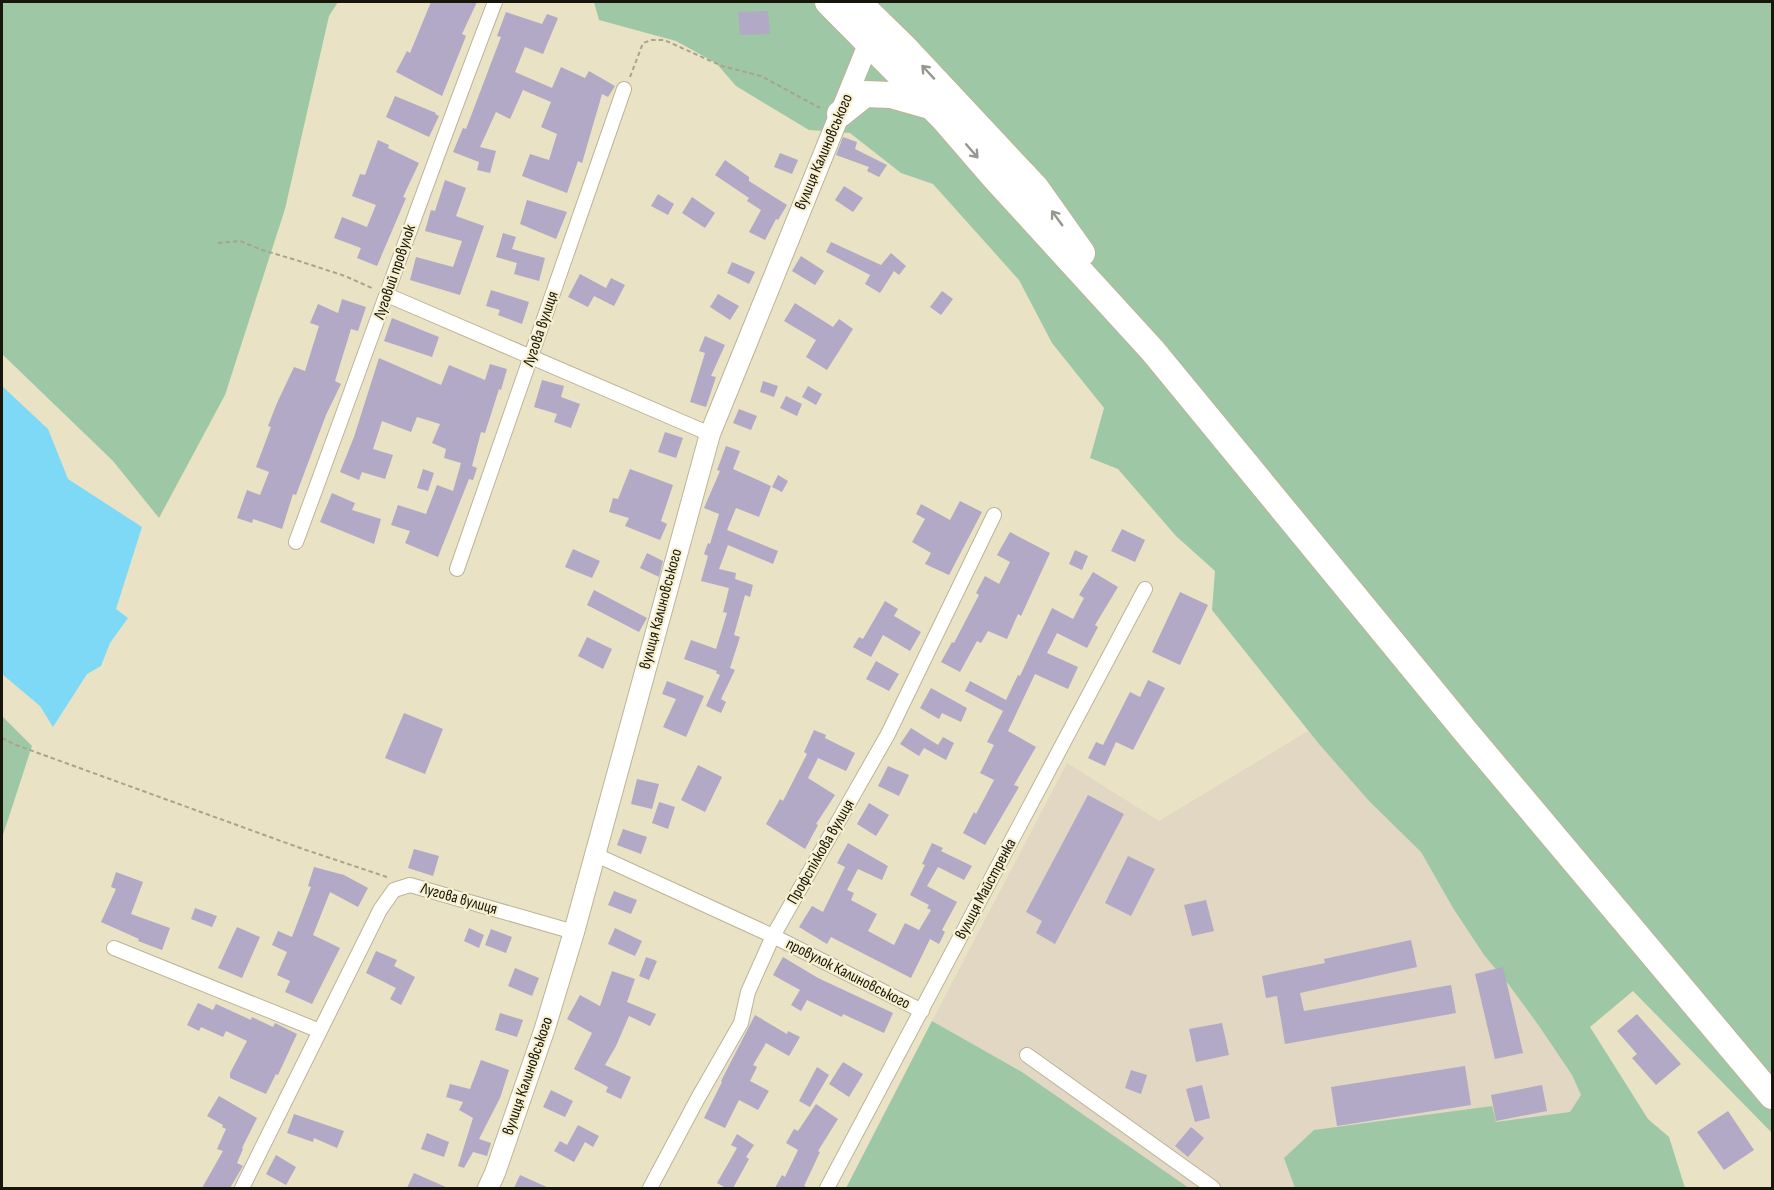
<svg xmlns="http://www.w3.org/2000/svg" width="1774" height="1190" font-family="'Sofia Sans Condensed',sans-serif">
	<style>
		.industrial { fill: #e2d7c2 }
		.green { fill: #9ec8a5 }
		.water { fill: #7dd9f5 }
		.building { fill: #b1a9c5 }
		.lines { fill: none; stroke-linecap: round; stroke-linejoin: round }
		.street-casing { stroke: #bbb497; stroke-width: 16 }
		.secondary-casing { stroke: #bbb497; stroke-width: 22 }
		.highway-casing { stroke: #bbb497; stroke-width: 28 }
		.path { stroke: #a9a38b; stroke-width: 2; stroke-dasharray: 4.5 3; stroke-linecap: butt }
		.street { stroke: #fff; stroke-width: 14 }
		.secondary { stroke: #fff; stroke-width: 20 }
		.highway { stroke: #fff; stroke-width: 26 }
		.oneway { stroke: #979691 }
		.labels { text-anchor: middle; dominant-baseline: central; stroke-width: 4.5; stroke-linejoin: round; paint-order: stroke }
		.street-label { font-size: 16px; fill: #18150a; stroke: #f7f0d1 }
	</style>
	<rect width="100%" height="100%" fill="#eae2c4"/>
	<path class="industrial" d="M1308 731 1369 801 1421 852 1453 908 1484 955 1509 985 1539 1026 1572 1075 1581 1095 1587 1188H1189L1022 1072 932 1021 1067 763 1159 821Z"/>
	<path class="green" d="M2 2H338L329 16 285 209 225 395 159 518 113 461 2 354Z
		M594 2H1772V1133L1633 991 1590 1027 1648 1119 1669 1137 1685 1188H1295L1284 1158 1314 1130 1492 1106 1496 1122 1570 1112 1581 1095 1572 1075 1539 1026 1509 985 1484 955 1453 908 1421 852 1369 801 1319 744 1212 610 1215 571 1176 536 1118 469 1090 458 1104 408 1052 343 1019 280 933 184 901 173 850 133 809 130 736 86 716 63 676 41 599 20Z
		M2 716 32 746 2 838Z
		M932 1021 1022 1072 1189 1188H846Z"/>
	<path class="water" d="M2 386 48 429 68 479 142 527 116 609 128 618 110 643 101 666 87 674 53 727 40 706 2 674Z"/>
	<path class="building" d="M431 2H477L462 34 466 36 442 96 396 72 407 51 410 53Z
		M768 11 770 34 740 35 738 12Z
		M506 12 542 24 547 14 558 18 543 54 525 47 515 72 552 88 561 67 585 78 589 71 615 86 608 97 602 94 582 163 578 161 567 193 522 176 530 154 549 160 557 134 541 127 551 102 523 90 510 119 496 112 480 147 496 151 490 173 477 170 479 162 453 152 463 128 466 129 501 37 497 36Z
		M395 96 436 113 435 114 439 116 429 137 386 117Z
		M843 137 857 142 855 149 887 165 879 177 867 171 869 167 836 155Z
		M378 140 389 145 388 148 419 163 403 197 406 198 377 266 357 258 361 248 334 238 342 217 367 227 376 205 352 196 360 174 365 175Z
		M780 153 798 160 792 174 774 167Z
		M725 160 749 177V181L787 205 778 220 776 219 765 240 749 232 761 210 747 201 749 198 715 175Z
		M445 180 466 188 456 216 484 226 460 295 410 280 416 257 453 267 462 241 425 231 431 210 435 211Z
		M844 186 863 198 853 212 835 200Z
		M658 194 674 204 668 215 651 206Z
		M692 197 715 213 705 228 682 213Z
		M527 200 567 212 556 239 520 224Z
		M503 233 516 237 512 249 545 258 539 281 514 274 517 263 496 257Z
		M831 242 881 265 891 253 906 266 899 275 894 271 880 293 865 284 870 275 826 252Z
		M801 256 824 271 815 285 792 271Z
		M732 262 755 272 749 284 727 273Z
		M580 274 606 288 611 278 625 285 614 306 594 296 588 307 568 297Z
		M491 290 529 302 522 324 498 315 500 310 486 306Z
		M942 291 953 299 941 315 930 307Z
		M718 294 739 306 730 320 710 307Z
		M342 299 366 307 358 331 351 329 335 381 341 384 326 415 296 495 293 494 282 529 253 519 252 523 237 518 247 490 260 495 269 472 256 467 271 427 268 426 277 403 294 367 305 371 319 326 310 323 318 304 338 313Z
		M795 303 833 327 839 319 853 329 827 370 806 357 816 340 784 321Z
		M392 318 439 337 432 357 384 341Z
		M705 336 725 345 711 376 716 377 706 407 690 402 705 353 699 351Z
		M379 358 441 385 449 365 485 380 490 364 507 369 501 390 499 389 485 433 481 432 472 466 477 468 473 480 469 479 438 557 405 543 410 531 391 525 398 505 426 514 437 485 453 491 461 463 444 458 446 449 432 443 440 424 417 417 411 432 382 421 373 449 393 455 385 479 362 472 359 480 340 472 354 437Z
		M542 380 564 386 561 397 580 404 571 428 554 422 557 414 534 407Z
		M763 381 778 386 774 397 760 392Z
		M808 386 822 394 816 405 802 397Z
		M786 396 802 404 797 416 780 408Z
		M739 409 757 416 751 430 733 423Z
		M665 432 683 438 676 458 658 452Z
		M726 446 740 451 733 469 771 486 759 517 736 508 727 530 778 551 773 564 728 545 719 569 736 573 735 579 753 585 750 597 745 595 734 635 740 637 730 668 735 670 721 699 726 702 721 713 706 706 720 675 716 673 717 671 684 659 691 640 716 649 727 613 723 612 729 588 701 581 708 556 704 554 708 543 710 544 719 514 704 508 720 471 717 470Z
		M423 469 434 473 428 491 417 488Z
		M630 469 673 485 661 521 667 524 660 540 625 526 629 518 609 512 613 498 618 499Z
		M778 475 788 481 782 492 772 487Z
		M332 493 355 503 352 510 381 519 374 544 320 522Z
		M960 501 982 512 949 575 925 564 931 553 912 542 925 519 916 514 921 504 950 520Z
		M1122 529 1145 540 1135 562 1111 551Z
		M1010 532 1050 553 1021 616 1018 614 1007 639 988 631 981 643 977 641 960 672 941 662 952 642 954 643 979 595 976 593 985 576 999 584 1010 562 997 555Z
		M573 549 600 561 592 578 565 567Z
		M1075 550 1088 556 1082 570 1069 564Z
		M647 553 663 561 659 577 640 568Z
		M1093 572 1118 587 1095 625 1098 627 1087 648 1057 633 1047 653 1078 667 1068 689 1035 674 1008 731 1036 747 1014 785 1019 787 985 845 963 833 974 812 976 814 994 780 980 773 994 745 987 742 1003 711 965 691 970 681 1006 700 1018 675 1020 676 1052 608 1073 619 1084 598 1079 595Z
		M594 590 647 618 639 632 587 605Z
		M1180 592 1208 605 1180 665 1152 652Z
		M885 601 898 609 894 616 921 632 910 651 883 635 871 657 853 647 859 637 863 639Z
		M587 637 612 649 603 669 578 656Z
		M876 661 899 674 889 691 866 679Z
		M1148 680 1165 688 1133 750 1116 742 1105 766 1088 758 1096 742 1103 745 1130 692 1140 697Z
		M667 681 704 696 686 737 663 727 676 699 662 694Z
		M931 688 967 708 961 722 942 713 939 719 920 708Z
		M404 713 443 729 425 774 385 758Z
		M911 728 938 745 943 737 954 743 946 760 924 748 919 756 900 744Z
		M814 730 826 735 825 738 855 753 846 771 818 758 808 778 835 795 816 824 818 825 805 849 766 824 780 799 783 801 807 754 804 752Z
		M698 765 722 777 705 812 681 800Z
		M888 766 909 775 899 796 878 786Z
		M637 779 659 784 652 809 631 804Z
		M1088 795 1124 814 1055 944 1036 933 1042 921 1026 912Z
		M659 802 675 807 668 829 652 823Z
		M869 803 889 815 876 836 857 824Z
		M623 829 647 837 641 854 617 845Z
		M848 843 888 866 882 880 858 869 847 890 854 893 851 900 877 914 868 931 894 945 905 923 919 930 931 910 927 908 929 905 910 895 925 865 922 864 932 843 943 848 941 851 972 866 964 880 938 867 927 886 957 902 942 930 945 932 939 944 930 939 911 978 831 937 827 944 799 927 812 906 823 912 845 867 837 863Z
		M414 849 439 856 433 876 408 868Z
		M1128 856 1155 869 1131 916 1105 903Z
		M314 867 344 875 368 888 358 907 330 892 313 935 340 948 312 1004 285 992 290 981 277 975 287 952 272 945 278 931 292 937 311 887 308 886Z
		M116 872 143 882 131 914 170 928 162 950 138 941 139 939 101 922 116 889 111 887Z
		M614 891 637 900 631 914 608 905Z
		M1206 900 1214 931 1192 936 1184 905Z
		M195 908 217 916 212 927 191 919Z
		M237 927 260 937 242 978 218 968Z
		M469 928 484 935 479 948 464 941Z
		M615 928 642 941 635 956 608 944Z
		M491 929 512 937 506 953 485 945Z
		M1411 940 1417 967 1300 993 1304 1011 1451 985 1456 1013 1285 1044 1277 996 1266 998 1262 976 1325 963 1324 959Z
		M376 951 397 960 394 966 415 977 401 1005 390 999 396 988 366 973Z
		M646 957 657 961 649 980 639 976Z
		M783 957 818 978 893 1013 884 1033 843 1014 842 1017 807 1000 801 1011 791 1005 800 990 773 975Z
		M1503 967 1523 1053 1495 1059 1475 974Z
		M515 968 539 978 532 996 508 986Z
		M612 971 635 979 627 1002 656 1014 650 1026 629 1016 616 1046 605 1065 631 1077 621 1099 606 1092 608 1087 574 1069 592 1033 567 1019 580 995 600 1006Z
		M198 1003 213 1010 216 1004 251 1020 252 1017 273 1027 275 1023 297 1034 278 1075 276 1074 266 1094 230 1078V1073L247 1041 226 1031 223 1037 201 1027 199 1031 187 1025Z
		M500 1013 523 1020 517 1037 495 1030Z
		M1637 1014 1681 1064 1656 1085 1632 1058 1637 1054 1617 1031Z
		M755 1015 787 1034 788 1031 800 1037 789 1056 766 1043 753 1065 757 1067 750 1081 769 1091 758 1110 739 1100 725 1128 704 1118 722 1082 721 1081Z
		M1222 1023 1229 1055 1196 1062 1189 1029Z
		M481 1060 509 1070 500 1098 479 1139 491 1143 487 1156 473 1152 464 1168 458 1166 473 1118 459 1110 463 1102 446 1097 450 1084 470 1089Z
		M843 1062 863 1074 849 1097 829 1084Z
		M1465 1066 1471 1105 1337 1126 1331 1087Z
		M817 1067 829 1075 810 1107 799 1101Z
		M1131 1070 1147 1075 1141 1094 1125 1088Z
		M1202 1085 1210 1118 1195 1122 1186 1089Z
		M1542 1085 1547 1111 1496 1121 1491 1095Z
		M551 1090 573 1101 565 1117 543 1107Z
		M219 1096 257 1118 242 1148 243 1149 237 1163 243 1166 230 1188H202L223 1151 217 1149 226 1129 222 1127 223 1125 207 1116Z
		M816 1104 838 1119 818 1151 820 1152 804 1186 809 1188H775L782 1175 785 1177 798 1150 786 1143 794 1129 798 1131Z
		M1728 1111 1754 1150 1724 1170 1697 1132Z
		M294 1114 344 1131 337 1148 314 1138 313 1142 287 1133Z
		M578 1125 599 1136 593 1147 585 1142 574 1162 554 1151 560 1141 567 1145Z
		M1191 1127 1204 1138 1188 1157 1175 1146Z
		M427 1133 449 1142 444 1157 421 1149Z
		M737 1134 754 1145 746 1157 749 1159 733 1188H726L717 1183 737 1148 731 1145Z
		M276 1155 296 1167 286 1185 266 1174Z
		M414 1173 448 1188H407Z
		M520 1175 549 1188H514Z"/>
	<g class="lines">
		<defs>
			<path id="street" d="M387 295 710 434
				M296 542C363 362 426 181 495 2
				M457 569 624 89
				M594 854 773 936 922 1011
				M114 948 320 1031
				M1027 1055 1213 1188
				M242 1188 380 910 394 890 410 885 574 932
				M650 1188 698 1098 741 1023 748 992 773 936 888 734 994 515
				M827 1188 1145 589"/>
			<path id="secondary" d="M488 1188 495 1173 545 1028 574 932 710 434 869 42"/>
			<path id="highway" d="M828 2 943 118 994 177 1153 351 1466 732 1772 1096
				M858 2 903 46 1036 188 1082 253
				M840 114 865 94 891 95 930 106"/>
		</defs>
		<use href="#street" class="street-casing"/>
		<use href="#secondary" class="secondary-casing"/>
		<use href="#highway" class="highway-casing"/>
		<path class="path" d="M630 77 643 43 652 40H664L722 66 761 76 820 108
			M218 243 240 241 262 250 296 260 345 276 374 289
			M2 738 16 745 303 849 387 877"/>
		<use href="#street" class="street"/>
		<use href="#secondary" class="secondary"/>
		<use href="#highway" class="highway"/>
	</g>
	<defs><path id="oneway-shaft" d="M-6 0H5M1.5-3L5.5 0L1.5 3" fill="none" stroke-width="1.6" stroke-linecap="round" stroke-linejoin="round" transform="scale(1.5)"/></defs>
	<g class="oneway">
		<use href="#oneway-shaft" transform="translate(928 72) rotate(-133)"/>
		<use href="#oneway-shaft" transform="translate(972 151) rotate(49)"/>
		<use href="#oneway-shaft" transform="translate(1057 218) rotate(-126)"/>
	</g>
	<g class="labels">
		<g class="street-label">
			<text transform="translate(824 152) rotate(-67)">вулиця Калиновського</text>
			<text transform="translate(395 272) rotate(-71)">Луговий провулок</text>
			<text transform="translate(541 329) rotate(-71)">Лугова вулиця</text>
			<text transform="translate(661 609) rotate(-75)">вулиця Калиновського</text>
			<text transform="translate(821 852) rotate(-60)">Профспілкова вулиця</text>
			<text transform="translate(986 889) rotate(-62)">вулиця Майстренка</text>
			<text transform="translate(459 899) rotate(16)">Лугова вулиця</text>
			<text transform="translate(848 974) rotate(27)">провулок Калиновського</text>
			<text transform="translate(528 1076) rotate(-71)">вулиця Калиновського</text>
		</g>
	</g>
	<rect width="1774" height="1190" fill="none" stroke="#18150a" stroke-width="6"/>
</svg>
